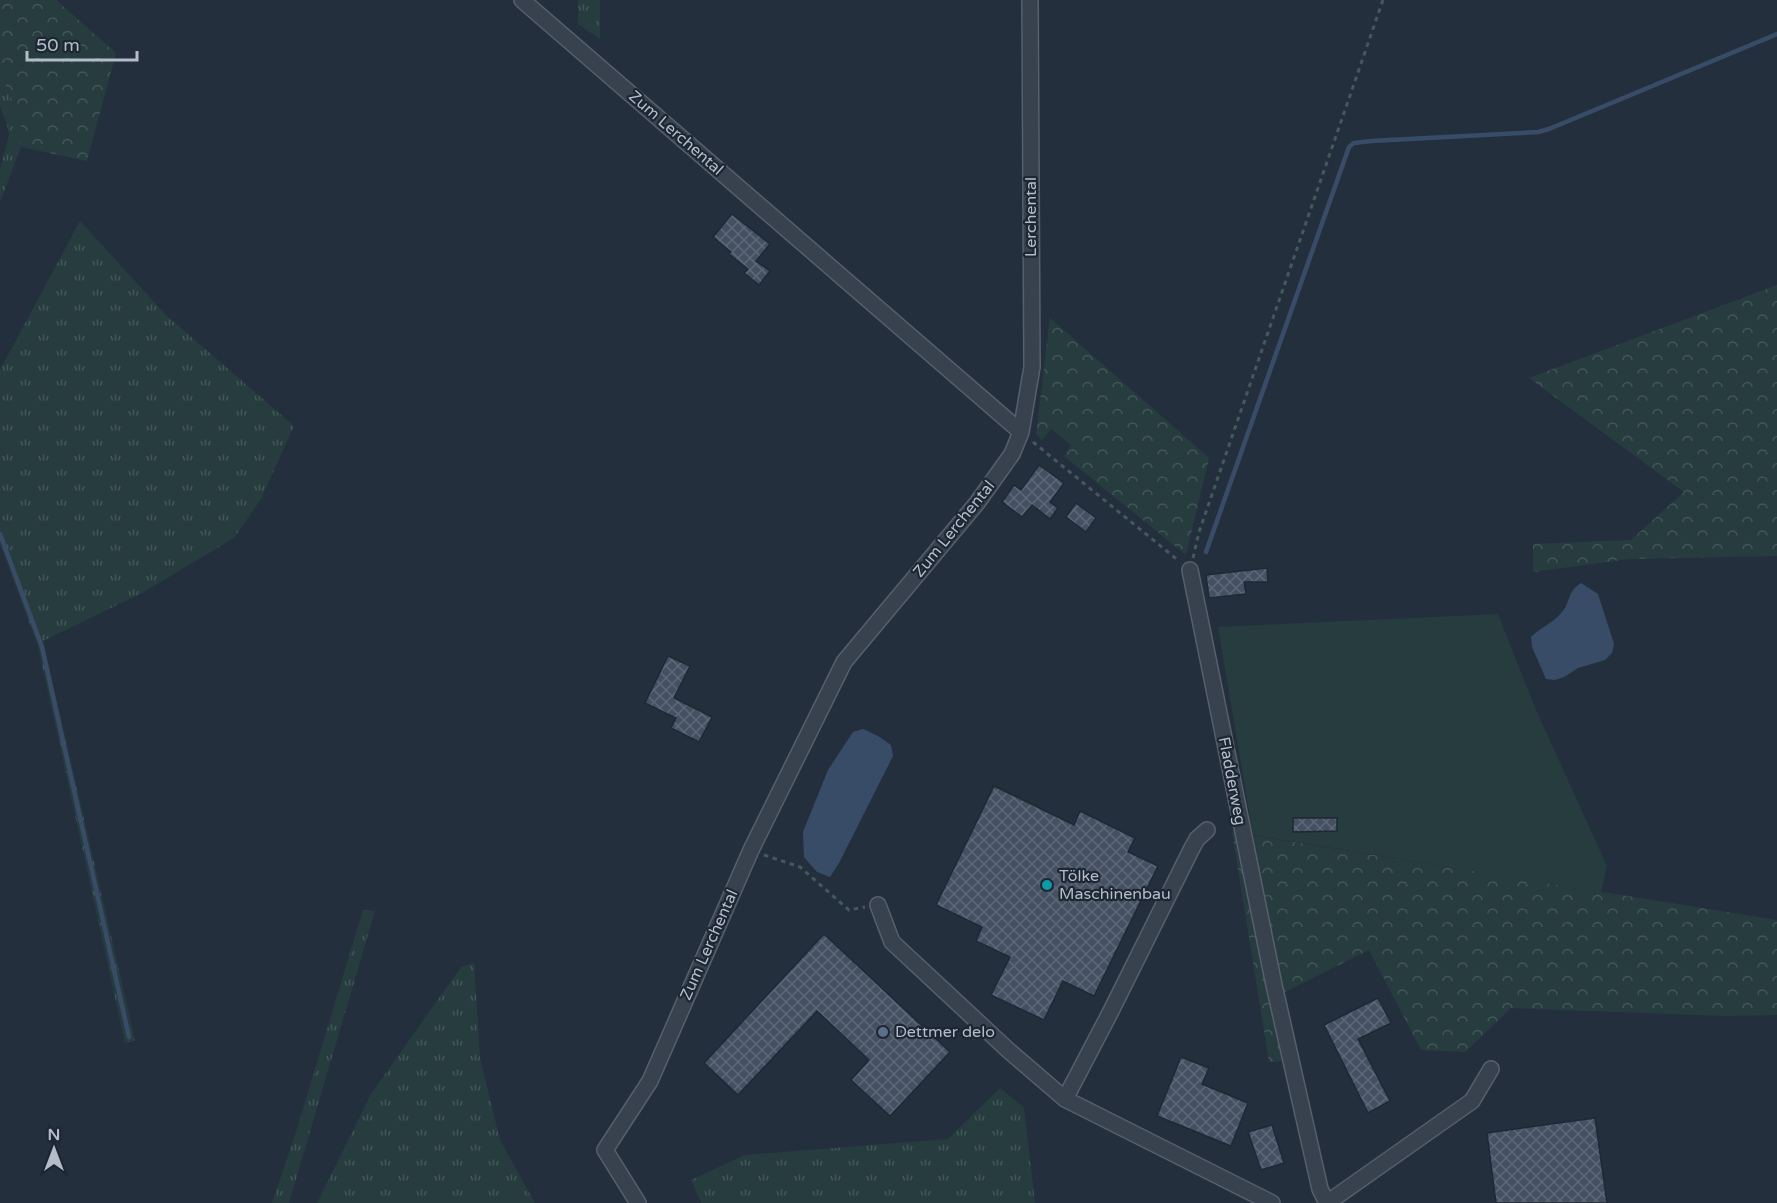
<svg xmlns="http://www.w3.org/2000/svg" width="1777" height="1203" font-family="'Varela Round',sans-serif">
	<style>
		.grass { fill: url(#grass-tufts) }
		.forest { fill: url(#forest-crowns) }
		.garden { fill: #263c3f }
		.water { fill: #394c67 }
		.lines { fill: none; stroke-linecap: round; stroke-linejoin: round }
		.stream { stroke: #394c67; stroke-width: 4.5 }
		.building { fill: url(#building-cross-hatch); stroke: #1f2835; stroke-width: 1.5 }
		.minor-casing { stroke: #565f6c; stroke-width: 18 }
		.path { stroke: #44595c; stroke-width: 3; stroke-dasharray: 4.5 4.5; stroke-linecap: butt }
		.minor { stroke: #38414e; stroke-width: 15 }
		.culture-dot { fill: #0f9aa8; stroke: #1d2633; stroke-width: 2 }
		.service-dot { fill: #5c6f8a; stroke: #1d2633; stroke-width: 2 }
		.labels { text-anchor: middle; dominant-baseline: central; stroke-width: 4.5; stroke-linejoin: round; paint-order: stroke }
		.street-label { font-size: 16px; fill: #b4bcc9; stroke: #1d2633 }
		.poi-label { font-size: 16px; fill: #b4bcc9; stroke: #1d2633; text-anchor: start }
	</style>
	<defs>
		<pattern id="grass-tufts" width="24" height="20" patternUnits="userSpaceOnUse" patternTransform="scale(1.5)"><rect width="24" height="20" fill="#263c3f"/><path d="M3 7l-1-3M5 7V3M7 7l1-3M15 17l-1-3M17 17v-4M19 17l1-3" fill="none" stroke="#435659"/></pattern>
		<pattern id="forest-crowns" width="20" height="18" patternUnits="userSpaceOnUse" patternTransform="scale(1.5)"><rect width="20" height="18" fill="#263c3f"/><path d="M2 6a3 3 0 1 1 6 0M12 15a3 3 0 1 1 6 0" fill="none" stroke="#435659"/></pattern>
		<pattern id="building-cross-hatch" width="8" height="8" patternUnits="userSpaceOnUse" patternTransform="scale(1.5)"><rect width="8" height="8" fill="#455162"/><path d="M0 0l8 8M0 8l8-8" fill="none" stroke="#5d6877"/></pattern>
	</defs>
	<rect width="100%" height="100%" fill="#242f3e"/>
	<path class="grass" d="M578 0H600V39L578 24Z
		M0 72 21 120V147L0 202V169L9 135 7 124 0 107Z
		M80 221 166 315 294 426 261 499 234 538 142 593 43 641 135 1040 125 1043 38 646 0 544V370Z
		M363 910 375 911 289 1203H272L296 1132Z
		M474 963 480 1058 500 1140 535 1203H317L371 1094 461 967Z
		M1000 1088 1024 1108 1035 1203H701L691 1180 745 1155 948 1139Z"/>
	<path class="forest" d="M0 0H56L116 53 87 161 21 147V120L0 72Z
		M1777 285V556L1629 559 1533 572V544L1631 540 1684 492 1529 378Z
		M1050 318 1209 458 1186 555 1064 456 1071 445 1051 429 1042 440 1036 434Z
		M1232 832 1777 920V1015L1724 1016 1511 1008 1465 1052 1421 1050 1369 950 1273 998 1289 1061 1269 1062Z"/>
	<path class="garden" d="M1498 614 1536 710 1607 866 1601 892 1253 835 1218 627Z"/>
	<path class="water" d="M1581 583 1598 594 1614 644 1612 653 1605 660 1578 668 1564 677 1555 680 1546 679 1532 647 1531 637C1542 626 1556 622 1565 608 1571 596 1569 591 1581 583Z
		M863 729 878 736 891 745 893 756 839 863 830 877 817 872 804 857 803 832 828 770 853 732Z"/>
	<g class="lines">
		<path class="stream" d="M0 534 42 647 129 1037
			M1206 552 1349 147 1354 143 1371 141 1538 132 1549 129 1777 34"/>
	</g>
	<path class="building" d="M732 214 770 244 756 261 770 271 759 285 744 273 748 269 729 254 731 252 713 237Z
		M1039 465 1064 483 1050 502 1058 508 1050 519 1032 505 1022 517 1002 502 1014 485 1021 490Z
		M1076 503 1096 518 1086 532 1066 517Z
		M1267 568 1268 582H1244L1246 594 1209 598 1206 575Z
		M668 656 690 666 674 698 712 717 699 742 671 728 676 718 645 703Z
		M994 786 1074 825 1080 811 1135 838 1128 852 1158 866 1094 996 1063 981 1044 1020 991 995 1010 957 976 941 982 927 936 905Z
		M1293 818H1337V831L1293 832Z
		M824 934 950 1052 890 1116 851 1080 869 1060 817 1011 738 1095 704 1063Z
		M1378 998 1391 1023 1358 1039 1390 1101 1368 1113 1324 1025Z
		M1181 1057 1209 1068 1202 1084 1248 1103 1231 1146 1157 1116Z
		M1595 1118 1607 1203H1496L1487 1133Z
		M1272 1125 1284 1163 1261 1170 1248 1132Z"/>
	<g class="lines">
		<defs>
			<path id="minor" d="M522 0 1021 432
				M1190 570 1274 985 1320 1189 1327 1203
				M878 905 892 942 1008 1050 1065 1099 1272 1203
				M1065 1099 1111 1011 1192 848 1197 839 1207 830
				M638 1203 605 1150 650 1081 751 850 844 662 977 503 1012 454 1021 432 1032 367 1030 0
				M1327 1203 1472 1101 1491 1069"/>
		</defs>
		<use href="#minor" class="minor-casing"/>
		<path class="path" d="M1033 442 1179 561
			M1193 558 1199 532 1383 0
			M764 855 800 867 849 910 865 907"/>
		<use href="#minor" class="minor"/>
	</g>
	<circle class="culture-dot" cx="1047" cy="885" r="6"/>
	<circle class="service-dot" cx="883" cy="1032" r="6"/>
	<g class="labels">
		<g class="street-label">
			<text transform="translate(676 133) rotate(41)">Zum Lerchental</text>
			<text transform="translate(1031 217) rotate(-90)">Lerchental</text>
			<text transform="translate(954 529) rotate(-51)">Zum Lerchental</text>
			<text transform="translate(1232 781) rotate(79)">Fladderweg</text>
			<text transform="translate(709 945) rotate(-66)">Zum Lerchental</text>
		</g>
		<g class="poi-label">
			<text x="1059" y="876">Tölke<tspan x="1059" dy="18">Maschinenbau</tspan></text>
			<text x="895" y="1032">Dettmer delo</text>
		</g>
	</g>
	<g transform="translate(54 1149)" stroke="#1d2633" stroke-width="4.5" paint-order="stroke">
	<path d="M0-4.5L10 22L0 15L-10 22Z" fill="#b4bcc9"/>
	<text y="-9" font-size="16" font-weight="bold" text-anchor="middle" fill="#b4bcc9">N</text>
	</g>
	<path d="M27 51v9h110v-9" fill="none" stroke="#b4bcc9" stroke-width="3"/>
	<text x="36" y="51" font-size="18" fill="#b4bcc9" stroke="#1d2633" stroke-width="4.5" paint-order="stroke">50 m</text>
</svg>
